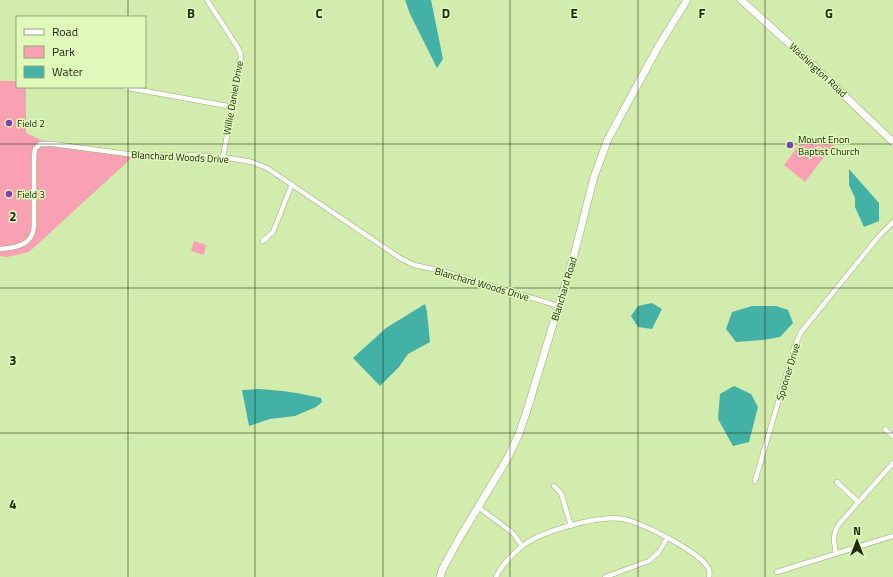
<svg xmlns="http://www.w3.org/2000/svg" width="893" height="577" font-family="'Titillium Web',sans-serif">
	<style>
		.green { fill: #f9a0b2 }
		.water { fill: #44b1a7 }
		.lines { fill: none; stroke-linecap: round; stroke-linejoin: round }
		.street-casing { stroke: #97b073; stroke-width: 5.5 }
		.secondary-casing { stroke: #97b073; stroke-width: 8 }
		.primary-casing { stroke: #97b073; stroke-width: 8 }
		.street { stroke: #fff; stroke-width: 4.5 }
		.secondary { stroke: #fff; stroke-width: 7 }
		.primary { stroke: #fff; stroke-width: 7 }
		.grid { fill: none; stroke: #212a11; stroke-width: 1; stroke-opacity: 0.55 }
		.poi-dot { fill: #7f3eb3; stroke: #def9b9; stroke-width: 1.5 }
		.labels { text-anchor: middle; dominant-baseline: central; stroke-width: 3; stroke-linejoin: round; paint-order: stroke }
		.street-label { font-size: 10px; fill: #212a11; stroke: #def9b9 }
		.poi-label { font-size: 10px; fill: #212a11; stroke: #def9b9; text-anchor: start }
		.grid-label { font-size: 13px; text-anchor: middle; font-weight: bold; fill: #212a11; stroke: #def9b9; stroke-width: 3; stroke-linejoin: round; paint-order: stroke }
	</style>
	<rect width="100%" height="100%" fill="#d1ecac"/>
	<path class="green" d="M0 81H17V87H26V133L41 140 137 153 29 252 7 257 0 256Z
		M837 140 805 182 784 165 801 142Z
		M194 241 206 245 204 255 191 251Z"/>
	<path class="water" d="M405 0H431L443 59 437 68 410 14Z
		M849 169 879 203V221L864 227 855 207V198L849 185Z
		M652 303 662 309 652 329 638 327 631 316 638 306Z
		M425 304 427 312 430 342 408 354 399 367 380 386 353 358 386 328Z
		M752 306H776L788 310 793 323 780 337 763 340 736 342 726 329 732 312Z
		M734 386 751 394 758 407 749 442 733 446 718 419 720 394Z
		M258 389C280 390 300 393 321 398L322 402 316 407 295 416 270 419 249 426 242 390Z"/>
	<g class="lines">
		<defs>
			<path id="street" d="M207 0 238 48 241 55 237 83 223 157
				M123 87 233 107
				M263 241 273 232 292 184
				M0 249C16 248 33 245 34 226V157L35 149 40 144H53L142 156 187 155 223 157 252 162 267 168 400 258 414 265 442 271 559 306
				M885 429 893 436
				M755 481 794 348 801 332 879 236 893 222
				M837 482 858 502
				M554 486 561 493 571 526
				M478 507 513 533 522 546
				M836 554C834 542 832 535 839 524L893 463
				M777 572 893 536
				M496 577C501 566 512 555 521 547 540 531 599 515 623 519 643 523 695 550 707 566 710 569 710 573 709 577
				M605 577 649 561 659 552 667 538"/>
			<path id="secondary" d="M440 577 443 568 460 537 507 459 519 434 528 407 574 255 594 177 608 139 658 47 687 0"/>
			<path id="primary" d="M741 0 803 56 893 142"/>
		</defs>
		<use href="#street" class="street-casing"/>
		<use href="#secondary" class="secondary-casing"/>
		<use href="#primary" class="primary-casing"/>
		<use href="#street" class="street"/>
		<use href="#secondary" class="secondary"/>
		<use href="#primary" class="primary"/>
	</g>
	<path class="grid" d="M128 0V17M255 0V577M383 0V577M510 0V577M638 0V577M765 0V577M128 87V577M0 144H893M0 288H893M0 433H893"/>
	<g class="poi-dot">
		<circle cx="9" cy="123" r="4"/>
		<circle cx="790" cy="145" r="4"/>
		<circle cx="9" cy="194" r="4"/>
	</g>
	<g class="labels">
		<g class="street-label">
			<text transform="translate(818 70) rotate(43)">Washington Road</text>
			<text transform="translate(233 98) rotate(-80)">Willie Daniel Drive</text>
			<text transform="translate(180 157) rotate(3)">Blanchard Woods Drive</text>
			<text transform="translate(482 284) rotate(16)">Blanchard Woods Drive</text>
			<text transform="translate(564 289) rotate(-73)">Blanchard Road</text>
			<text transform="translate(788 372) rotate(-73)">Spooner Drive</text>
		</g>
		<g class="poi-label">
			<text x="17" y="123">Field 2</text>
			<text x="798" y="139">Mount Enon<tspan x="798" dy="12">Baptist Church</tspan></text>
			<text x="17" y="194">Field 3</text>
		</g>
	</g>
	<g class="grid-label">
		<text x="191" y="18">B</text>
		<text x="319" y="18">C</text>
		<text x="446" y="18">D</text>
		<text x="574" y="18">E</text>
		<text x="702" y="18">F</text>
		<text x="829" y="18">G</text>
		<text x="13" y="221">2</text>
		<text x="13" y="365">3</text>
		<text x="13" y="509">4</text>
	</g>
	<rect x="16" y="16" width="130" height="72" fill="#def9b9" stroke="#92a676"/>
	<rect x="24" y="29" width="20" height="6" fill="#ffffff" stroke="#92a676"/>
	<text x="52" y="36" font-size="12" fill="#212a11">Road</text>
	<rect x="24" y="46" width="20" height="12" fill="#f9a0b2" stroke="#92a676"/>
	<text x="52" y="56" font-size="12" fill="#212a11">Park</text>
	<rect x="24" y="66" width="20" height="12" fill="#44b1a7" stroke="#92a676"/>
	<text x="52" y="76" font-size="12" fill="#212a11">Water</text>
	<g transform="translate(857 541)" stroke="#def9b9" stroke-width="3" paint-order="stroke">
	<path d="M0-3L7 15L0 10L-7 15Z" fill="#212a11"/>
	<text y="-6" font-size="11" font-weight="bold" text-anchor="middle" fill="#212a11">N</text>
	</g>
</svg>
